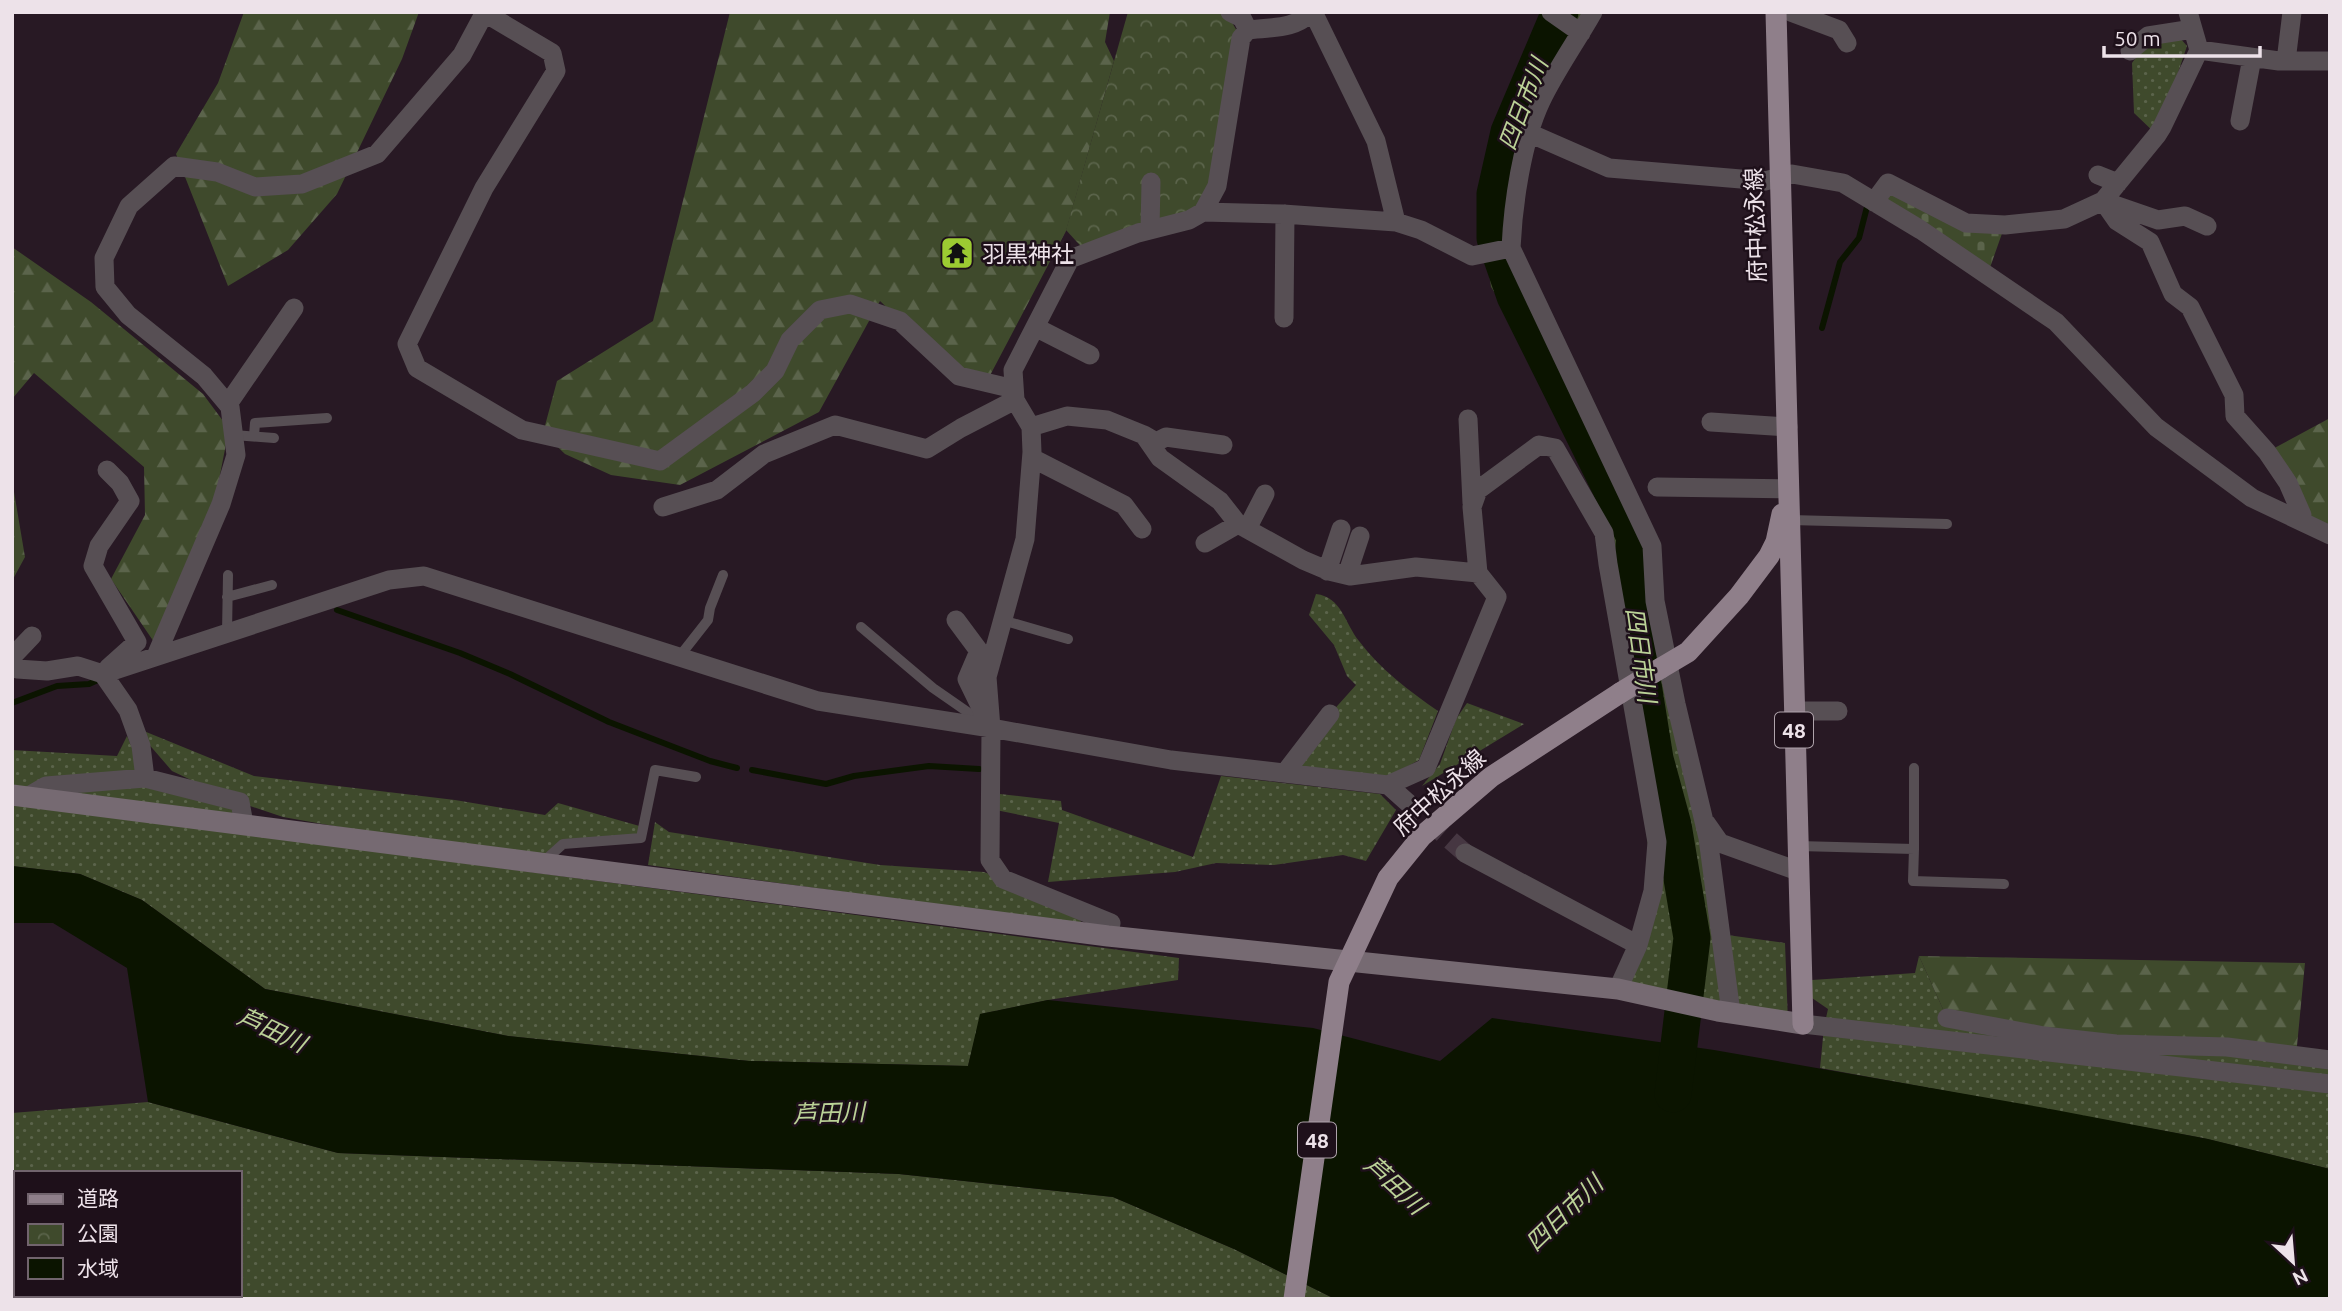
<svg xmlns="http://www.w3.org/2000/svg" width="2342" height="1311" font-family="Ubuntu,'Noto Sans JP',sans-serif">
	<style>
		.grass { fill: url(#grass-dots); fill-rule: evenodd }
		.forest { fill: url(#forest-firs) }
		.cemetery { fill: url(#cemetery-stones) }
		.park { fill: url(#park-crowns) }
		.water { fill: #0b1400 }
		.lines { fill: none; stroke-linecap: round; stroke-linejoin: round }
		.stream { stroke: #0b1400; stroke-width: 6 }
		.river { stroke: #0b1400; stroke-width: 37 }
		.street-tunnel { stroke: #463742; stroke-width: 19; stroke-dasharray: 19 10; stroke-linecap: butt }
		.lane { stroke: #574f54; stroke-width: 10 }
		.street { stroke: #574f54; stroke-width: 19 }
		.secondary { stroke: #766a72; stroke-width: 21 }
		.primary { stroke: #8f7f8a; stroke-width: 21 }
		.primary-bridge { stroke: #8f7f8a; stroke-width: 21 }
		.labels { text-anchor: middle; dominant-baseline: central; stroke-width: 5; stroke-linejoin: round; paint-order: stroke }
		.shield { fill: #1e101a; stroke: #afa3ab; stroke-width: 2 }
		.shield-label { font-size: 21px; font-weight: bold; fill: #ede2e9 }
		.street-label { font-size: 23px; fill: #ede2e9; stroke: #1e101a }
		.poi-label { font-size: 23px; fill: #ede2e9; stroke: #1e101a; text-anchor: start }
		.water-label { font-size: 24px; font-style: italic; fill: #bbd297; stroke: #1e101a }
	</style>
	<defs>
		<pattern id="grass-dots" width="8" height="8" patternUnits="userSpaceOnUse" patternTransform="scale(1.75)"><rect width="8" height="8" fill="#3f4a2c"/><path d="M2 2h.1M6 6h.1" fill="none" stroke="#5b644b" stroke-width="1.8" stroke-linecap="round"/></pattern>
		<pattern id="forest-firs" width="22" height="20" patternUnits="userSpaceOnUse" patternTransform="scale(1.75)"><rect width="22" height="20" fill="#3f4a2c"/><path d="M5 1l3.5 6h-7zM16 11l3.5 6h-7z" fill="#5b644b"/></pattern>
		<pattern id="cemetery-stones" width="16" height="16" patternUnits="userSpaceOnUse" patternTransform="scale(1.75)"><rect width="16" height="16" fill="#3f4a2c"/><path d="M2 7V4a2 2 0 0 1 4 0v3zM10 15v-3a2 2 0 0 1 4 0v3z" fill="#5b644b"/></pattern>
		<pattern id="park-crowns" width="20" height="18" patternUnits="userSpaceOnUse" patternTransform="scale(1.75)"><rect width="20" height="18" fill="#3f4a2c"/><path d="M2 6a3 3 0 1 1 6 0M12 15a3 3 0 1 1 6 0" fill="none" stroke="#5b644b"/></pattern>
	</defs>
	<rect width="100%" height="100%" fill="#281924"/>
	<path class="grass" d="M1544 12H1593L1541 101 1511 248 1642 529 1720 934 1785 943 1788 1022 1618 989 1653 892 1614 538 1582 463 1518 328 1491 287 1486 253V185L1505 105 1536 43Z
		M2180 38 2187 46 2157 135 2134 113 2132 63 2148 41Z
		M1316 594C1342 597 1345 624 1359 641 1380 669 1409 691 1438 711L1419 760 1385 779 1290 773 1330 714 1356 685 1347 676 1334 645 1309 615Z
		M1467 703 1524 724 1422 786 1440 764 1456 719Z
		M134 727 254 776 455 800 545 815 558 803 643 827 641 838 570 843 543 863 283 817 235 801 244 824 12 795V750L117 756 127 736 145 778 229 798 172 771Z
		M1221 776 1380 794 1396 810 1366 861 1343 855 1274 865 1216 863 1175 872 1048 882 1059 823 991 809V793L1061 801 1062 810 1193 857Z
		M12 803 1179 958 1178 980 1048 1000 981 1014 968 1066 749 1061 508 1036 265 989 142 900 80 874 12 866Z
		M655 822 669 832 880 865 984 872 1058 901 1085 925 648 865Z
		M1919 956 1947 1018 2330 1060V1169L2203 1138 1820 1068 1824 1027 1828 1009 1812 998V980L1915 973Z
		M148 1102 338 1153 899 1174 1113 1197 1234 1249 1335 1299H12V1113ZM16 1173H240V1295H16Z"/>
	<path class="forest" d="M244 12H419L402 59 337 194 288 250 228 286 176 154 218 83Z
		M730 12H1110L1105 42 1114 61 1066 231 986 383 959 376 880 301 819 412 680 485 611 475 565 454 543 433 557 381 653 321Z
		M12 247 91 302 203 394 229 429 215 500 154 642 111 579 145 515 144 467 34 373 12 399Z
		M2330 418V535L2313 527 2267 452Z
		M12 480 25 557 12 581Z
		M1919 956 2305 963 2296 1056 1947 1018Z"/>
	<path class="cemetery" d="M1888 183 1964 222 2005 225 1987 276 1874 202Z"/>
	<path class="park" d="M1128 12H1226L1241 38 1203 212 1087 253 1066 230Z"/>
	<path class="water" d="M12 866 80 874 142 900 265 989 508 1036 749 1061 968 1066 980 1014 1048 1000 1313 1028 1440 1061 1492 1018 1714 1050 2045 1108 2208 1139 2330 1169V1299H1335L1234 1249 1113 1197 899 1174 338 1153 148 1102 127 968 53 923H12Z"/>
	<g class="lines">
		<path class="stream" d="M1822 328 1840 262 1859 238 1868 203
			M337 610 460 653 510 674 609 722 710 761 737 768
			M12 703 57 686 89 684 100 679
			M752 770 826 784 854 776 929 766 979 769"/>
		<path class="river" d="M1560 12 1509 132 1495 194V238L1515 296 1635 537 1631 576 1636 641 1655 759 1673 825 1692 938 1673 1094"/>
		<path class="street-tunnel" d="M1407 802 1465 853"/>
		<path class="lane" d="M234 435 274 438
			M254 436 255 423 327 418
			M1790 520 1947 524
			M227 597 272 585
			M1002 620 1068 639
			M861 627 933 688 982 722
			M227 633 228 575
			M679 657 708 620 710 608 723 575
			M1914 768V849
			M1798 846 1914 849 1913 881 2004 884
			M543 862 563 844 641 838 655 770 696 777"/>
		<path class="street" d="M1230 12 1242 18 1248 30
			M1313 12 1376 141 1396 222
			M1551 12 1581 33
			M1593 12C1576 42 1556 70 1541 101 1522 141 1513 204 1511 248L1652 546 1655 601 1676 704 1708 838 1731 1013
			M1791 12 1839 30 1847 43
			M485 13 552 53 556 71 484 188 407 344 417 368 522 430 660 461 753 393 775 371 790 340 820 310 850 304 900 321 959 376 1014 389
			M2199 50 2279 61H2330
			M2130 51 2148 36 2193 29
			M2286 61 2292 12
			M2240 121 2252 58
			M1529 133 1609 168 1765 181 1792 174 1843 183 1921 230 2056 322 2156 427 2252 498 2330 535
			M2098 175 2118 183
			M2103 201 2117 221 2150 242 2173 294 2190 307 2234 395 2235 416 2267 452 2288 483 2302 515 2300 521
			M2103 201 2158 220 2185 216 2207 226
			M1874 202 1888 183 1966 223 2005 225 2064 219 2103 201 2157 135 2162 127 2199 50 2188 12
			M1203 212 1283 214 1396 222 1421 230 1472 256 1511 248
			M1150 230 1151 182
			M1284 318 1285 214
			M1035 327 1090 355
			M228 404 294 308
			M1468 419 1472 503
			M1711 422 1788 427
			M1031 427 1067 416 1107 420 1144 435 1160 458 1220 501 1238 524 1303 560 1329 571 1350 576 1416 567 1478 573
			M1144 435 1156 442 1166 437 1223 445
			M1032 458 1124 505 1142 529
			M107 470 120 483 130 501 99 546 93 566 137 642 108 668
			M1657 487 1789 489
			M663 507 717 490 764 454 835 425 927 449 961 428 1015 400
			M1247 529 1265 494
			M1205 543 1238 524
			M1327 571 1341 529
			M1347 575 1360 536
			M956 620 979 651 967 679 986 718
			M156 656 221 504 236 455 230 407 204 376 128 315 105 287 104 258 129 206 174 166 217 172 255 187 302 184 377 154 462 55 485 12
			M12 657 32 636
			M12 661 17 669 47 671 78 666 103 674 128 710 141 746 145 778
			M103 674 389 580 424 576 818 701 991 728 1171 760 1388 785 1407 802
			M1794 711H1838
			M1284 774 1330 714
			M1388 785 1426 768 1497 597 1478 573 1472 507 1478 490 1539 445 1555 448 1604 533 1608 564 1657 842 1653 891 1638 945 1618 989
			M29 796 46 786 145 778 240 802 244 824
			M1706 823 1720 843 1798 871
			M1465 853 1638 945
			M1108 936 1111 923 1003 879 990 860 991 728 987 677 1025 539 1032 452 1031 427 1015 400 1013 370 1070 259 1138 233 1189 220 1203 212 1217 186 1241 38 1248 30C1276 26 1289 31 1313 12
			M1947 1018 2044 1036 2116 1044 2227 1047 2330 1060
			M1803 1024 2330 1084"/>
		<path class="secondary" d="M12 795 1108 936 1618 989 1718 1011 1803 1024"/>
		<path class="primary" d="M1776 12 1803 1024
			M1661 668 1688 652 1739 596 1769 556 1776 542 1782 514
			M1294 1299 1339 982 1388 878 1422 836 1491 777 1620 693"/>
		<path class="primary-bridge" d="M1620 693 1661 668"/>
	</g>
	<defs>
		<symbol id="temple-square" viewBox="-11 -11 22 22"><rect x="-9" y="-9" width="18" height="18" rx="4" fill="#9ccb32" stroke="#1e101a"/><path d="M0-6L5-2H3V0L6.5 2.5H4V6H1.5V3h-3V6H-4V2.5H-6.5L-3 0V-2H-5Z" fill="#111"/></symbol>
	</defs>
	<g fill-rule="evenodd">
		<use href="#temple-square" x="938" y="234" width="38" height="38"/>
	</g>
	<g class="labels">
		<g class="shield">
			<rect x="1775" y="712.5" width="38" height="35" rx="5"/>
			<rect x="1298" y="1122.5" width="38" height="35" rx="5"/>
		</g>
		<g class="shield-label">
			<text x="1794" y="730">48</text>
			<text x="1317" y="1140">48</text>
		</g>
		<g class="street-label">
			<text transform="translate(1755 225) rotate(-92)">府中松永線</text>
			<text transform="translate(1439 792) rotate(-42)">府中松永線</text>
		</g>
		<g class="poi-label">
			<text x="982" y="253">羽黒神社</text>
		</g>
		<g class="water-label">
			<text transform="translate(1523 104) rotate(-69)">四日市川</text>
			<text transform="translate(1641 655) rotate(82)">四日市川</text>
			<text transform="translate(272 1030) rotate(25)">芦田川</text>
			<text transform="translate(829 1113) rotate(-2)">芦田川</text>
			<text transform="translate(1395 1185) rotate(43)">芦田川</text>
			<text transform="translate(1564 1213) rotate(-44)">四日市川</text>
		</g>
	</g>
	<rect width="2342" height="1311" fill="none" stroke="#ede2e9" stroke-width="28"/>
	<rect x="14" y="1171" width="228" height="126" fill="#1e101a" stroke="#71646d" stroke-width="2"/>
	<rect x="28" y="1194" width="35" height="10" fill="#8f7f8a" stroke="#71646d" stroke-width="2"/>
	<text x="77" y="1206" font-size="21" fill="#ede2e9">道路</text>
	<rect x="28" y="1224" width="35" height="21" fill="url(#park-crowns)" stroke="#71646d" stroke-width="2"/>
	<text x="77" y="1241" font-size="21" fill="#ede2e9">公園</text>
	<rect x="28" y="1258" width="35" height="21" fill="#0b1400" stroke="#71646d" stroke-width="2"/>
	<text x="77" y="1276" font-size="21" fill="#ede2e9">水域</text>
	<g transform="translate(2293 1262) rotate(154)" stroke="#1e101a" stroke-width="5" paint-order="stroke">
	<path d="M0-5L12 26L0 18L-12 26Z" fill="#ede2e9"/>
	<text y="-10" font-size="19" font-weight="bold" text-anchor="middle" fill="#ede2e9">N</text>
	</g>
	<path d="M2104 46v10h156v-10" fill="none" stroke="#ede2e9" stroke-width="3.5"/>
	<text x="2114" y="46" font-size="21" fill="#ede2e9" stroke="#1e101a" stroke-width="5" paint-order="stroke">50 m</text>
</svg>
